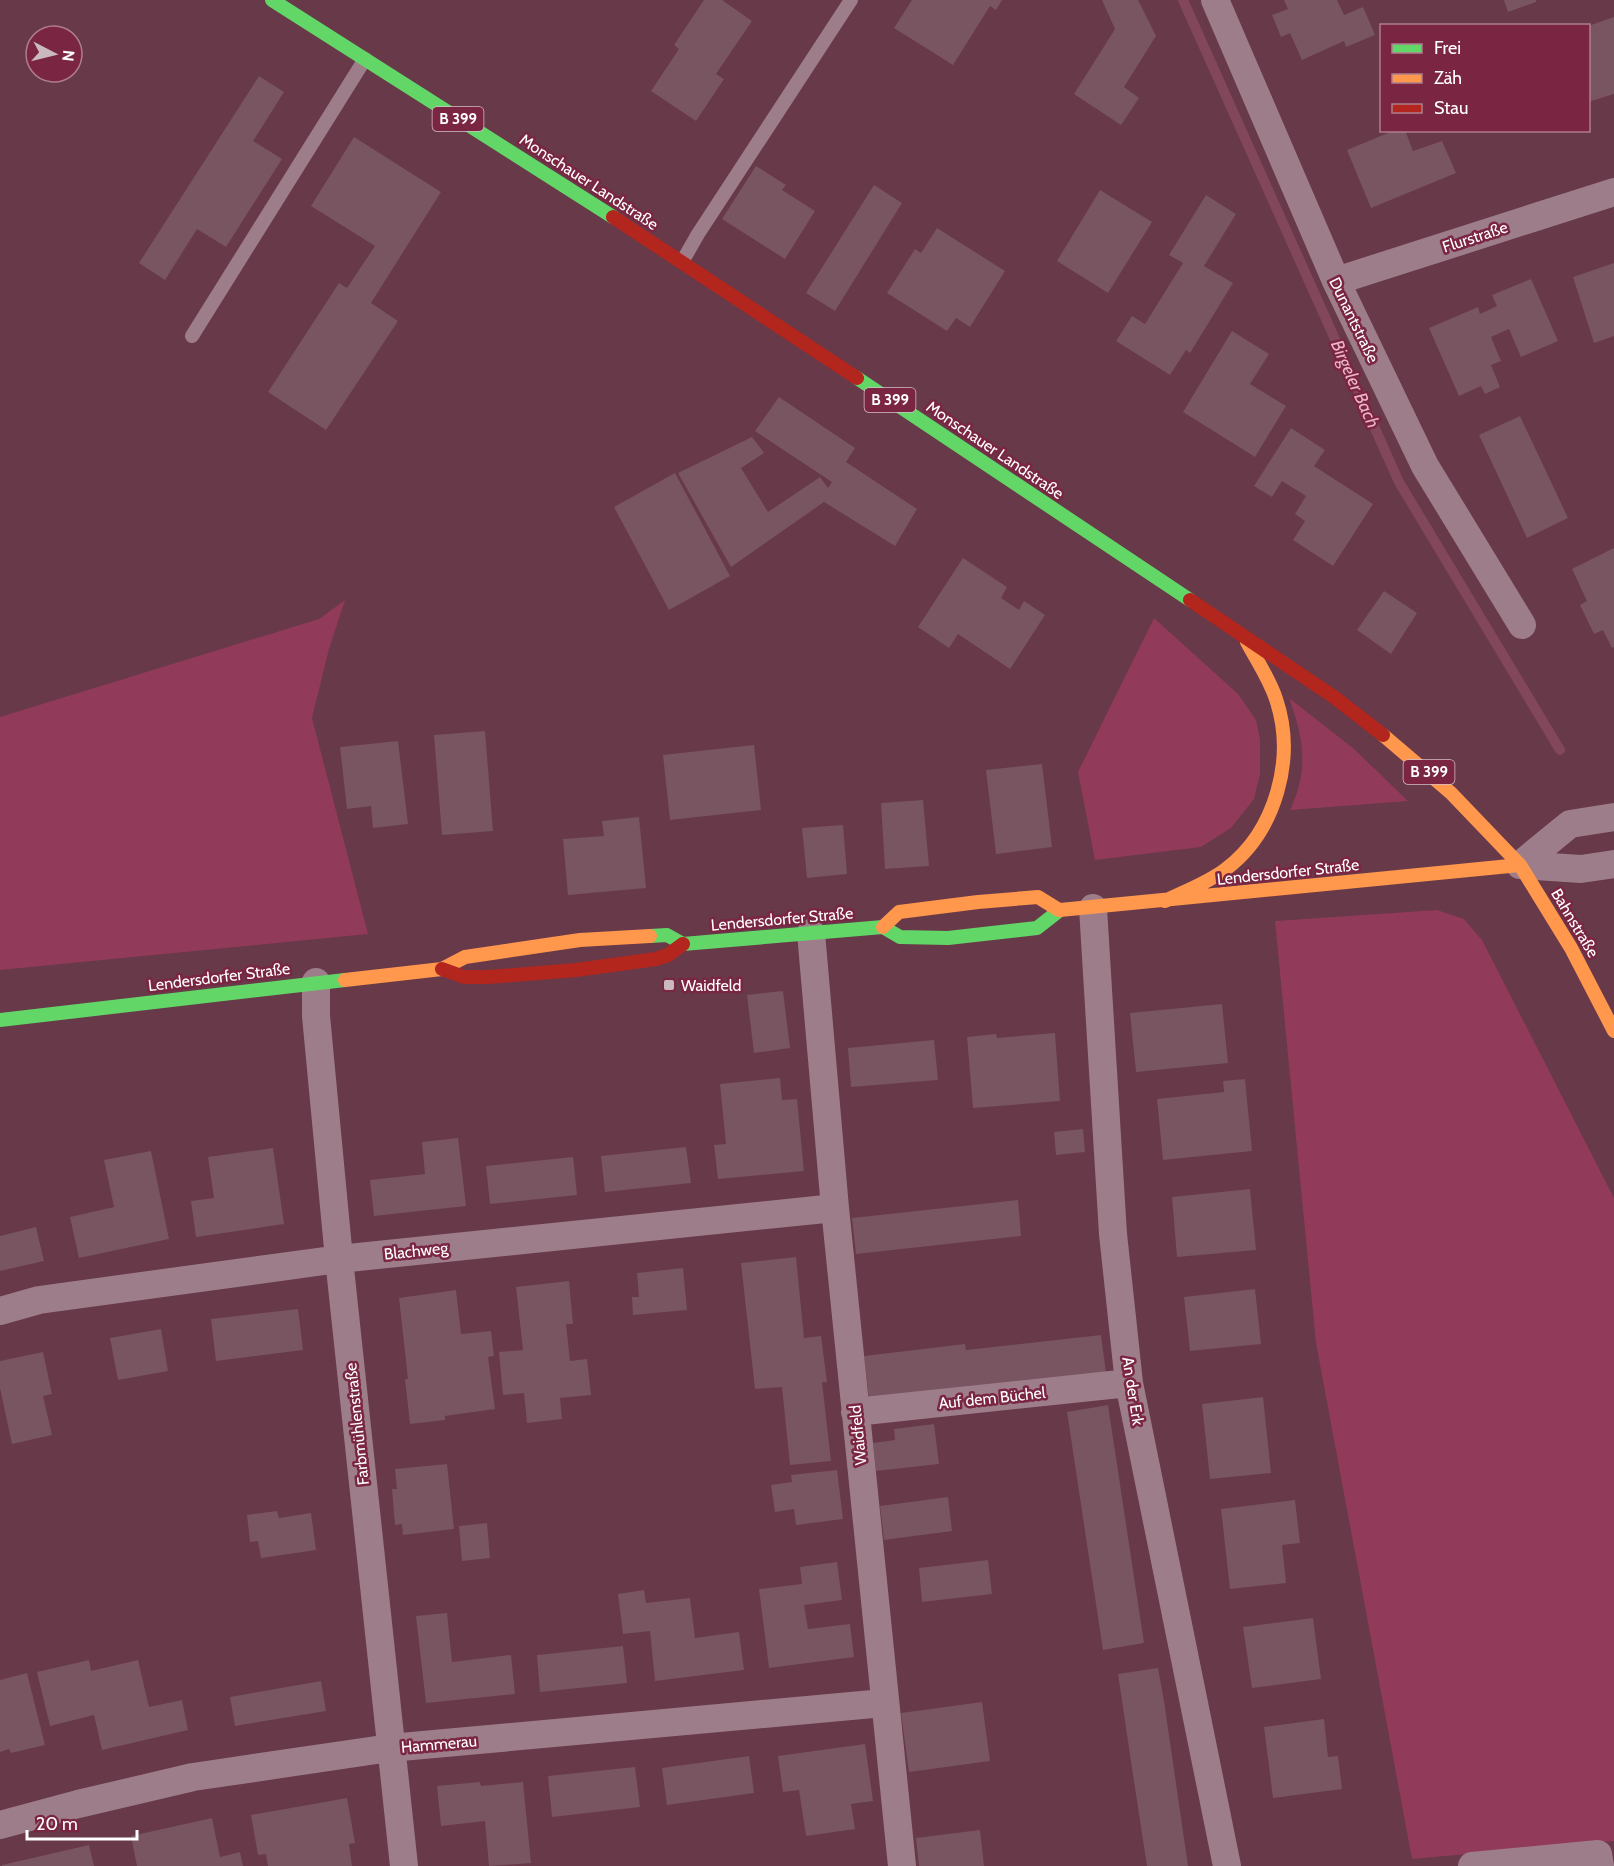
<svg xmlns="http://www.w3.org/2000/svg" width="1614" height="1866" viewBox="0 0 1614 1866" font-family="Cabin,sans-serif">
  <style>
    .green { fill: #913a59 }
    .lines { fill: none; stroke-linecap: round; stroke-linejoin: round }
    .stream { stroke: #83475c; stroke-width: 10 }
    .building { fill: #795461 }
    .lane { stroke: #9e7d8a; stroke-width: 14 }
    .street { stroke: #9e7d8a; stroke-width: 28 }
    .fast { stroke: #63d668; stroke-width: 14 }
    .slow { stroke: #ff974d; stroke-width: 14 }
    .jam { stroke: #b3261e; stroke-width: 14 }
    .poi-dot { fill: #cababf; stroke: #7a2643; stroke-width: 2 }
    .labels { text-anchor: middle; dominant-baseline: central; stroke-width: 5; stroke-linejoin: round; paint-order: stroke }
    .shield { fill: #7a2643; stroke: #d7bec7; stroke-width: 1.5 }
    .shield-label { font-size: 15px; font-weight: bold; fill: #fff }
    .street-label { font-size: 16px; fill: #fff; stroke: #7a2643 }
    .poi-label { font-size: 16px; fill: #fff; stroke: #7a2643; text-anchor: start }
    .water-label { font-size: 18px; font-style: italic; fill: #ecb4c8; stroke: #7a2643 }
  </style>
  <rect width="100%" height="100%" fill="#673949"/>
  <!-- green -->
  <path class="green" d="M345,600L329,649L312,718L368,934L0,970V717L319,619Z
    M1154,618L1238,694L1256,720L1260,739V774L1254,799L1231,828L1201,847L1095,860L1078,772Z
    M1289,698L1353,748L1408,801L1290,810C1309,769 1304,739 1289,698Z
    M1437,910L1464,919L1482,940L1614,1198V1841L1412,1859L1316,1343L1275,921Z"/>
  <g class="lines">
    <!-- stream -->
    <path class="stream" d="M1183,0L1399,482L1560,750"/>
  </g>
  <!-- building -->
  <path class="building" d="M704,0H722L752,21L716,74L724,79L696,121L651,91L679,49L674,45Z
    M912,0H1002L996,10L990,6L953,65L894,28Z
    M1102,0H1138L1156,36L1124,87L1139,98L1121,125L1074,94L1115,29Z
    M1284,0H1337L1344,15L1363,7L1375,35L1346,47L1344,41L1302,60L1290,33L1281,37L1272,15L1288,9Z
    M1504,0H1536V2L1508,12Z
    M1614,17V94L1588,102V26Z
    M259,76L284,92L253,141L282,159L226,247L197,229L165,280L139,263Z
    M1395,130H1405L1413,151L1442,141L1456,173L1371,208L1347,150Z
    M354,137L441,192L371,303L398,321L326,430L268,392L339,283L347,288L375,246L311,206Z
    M756,166L786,185L782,190L815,211L785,259L722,219Z
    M874,185L902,203L835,311L806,293Z
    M1100,190L1152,222L1108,293L1057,261Z
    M1206,195L1236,214L1204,266L1233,283L1190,353L1186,350L1170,375L1116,341L1132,316L1145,324L1183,263L1169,255Z
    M937,228L1005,271L970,327L956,318L947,331L887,293L915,249L921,253Z
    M1614,263V336L1594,343L1573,277Z
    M1531,279L1558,341L1521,357L1509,329L1491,337L1501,361L1491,365L1500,387L1485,394L1481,386L1459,396L1429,328L1478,307L1480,314L1497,306L1492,295Z
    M1232,331L1269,354L1250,384L1286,406L1255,457L1183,412Z
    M779,397L855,448L846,462L917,509L895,546L824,502L731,567L678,473L752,437L764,453L741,468L768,512L820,477L828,488L832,482L755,431Z
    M1520,416L1568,518L1527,538L1479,435Z
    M1291,428L1325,450L1314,466L1373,504L1333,566L1293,540L1305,521L1295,514L1306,496L1282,481L1272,497L1254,486Z
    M675,473L730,576L669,610L614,507Z
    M1614,548V647L1612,648L1603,630L1594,634L1580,605L1587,601L1572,569Z
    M963,558L1007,587L1001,598L1019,610L1024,601L1045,615L1010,669L958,634L949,648L918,627Z
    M1384,591L1417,613L1391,654L1357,630Z
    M485,731L493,831L442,835L434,735Z
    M398,741L408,824L373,828L371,806L347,809L340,747Z
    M754,745L761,810L670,820L663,755Z
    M1042,764L1052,847L996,854L986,770Z
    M923,800L929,866L885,869L881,803Z
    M639,817L646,888L568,895L563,839L604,836L602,821Z
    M843,825L847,874L807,878L802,828Z
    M783,991L790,1048L754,1053L747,995Z
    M1222,1004L1228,1063L1136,1072L1130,1013Z
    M1055,1033L1060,1101L973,1108L967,1037L996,1034L997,1038Z
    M934,1040L938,1080L851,1087L848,1048Z
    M780,1078L782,1100L797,1099L804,1171L718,1179L714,1145L726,1144L720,1084Z
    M1245,1079L1252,1151L1163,1160L1157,1099L1224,1092L1223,1081Z
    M1083,1129L1085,1152L1056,1155L1054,1132Z
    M458,1138L466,1206L374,1216L370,1180L425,1174L422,1142Z
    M686,1147L691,1183L605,1192L601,1156Z
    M273,1148L284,1224L196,1237L191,1201L214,1198L208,1157Z
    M151,1151L169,1239L79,1258L70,1217L114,1207L104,1160Z
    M573,1157L577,1195L490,1204L486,1166Z
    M1250,1189L1256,1250L1177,1257L1172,1197Z
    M1018,1200L1021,1236L856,1254L852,1218Z
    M36,1227L44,1261L0,1271V1236Z
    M796,1257L804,1338L821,1336L827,1382H822L831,1461L790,1465L782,1387L755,1389L741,1263Z
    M683,1268L687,1310L633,1315L632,1297H639L637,1273Z
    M569,1281L573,1324H566L570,1361L587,1359L591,1395L560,1398L562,1419L527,1423L524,1393L503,1395L499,1352L523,1350L516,1287Z
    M1255,1289L1261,1344L1190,1351L1184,1297Z
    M456,1290L461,1334L491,1331L494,1356L488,1357L495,1409L445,1416V1420L410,1424L405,1379H408L399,1298Z
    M298,1309L303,1350L216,1361L211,1319Z
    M161,1329L168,1371L118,1380L110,1338Z
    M1101,1335L1106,1373L869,1400L864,1356L965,1344L966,1350Z
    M43,1352L52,1394L43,1396L52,1435L12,1444L0,1388V1361Z
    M1263,1397L1271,1473L1210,1479L1202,1404Z
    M1108,1405L1144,1643L1103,1650L1067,1412Z
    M934,1424L939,1464L876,1471L873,1443L895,1440L894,1429Z
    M447,1464L454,1529L403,1535L402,1524L395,1525L392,1489H397L395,1469Z
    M837,1470L843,1519L796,1525L794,1509L775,1512L771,1485L792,1482L791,1475Z
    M948,1497L952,1531L884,1540L880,1506Z
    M1295,1500L1300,1543L1282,1545L1286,1583L1230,1589L1221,1509Z
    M277,1511L279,1518L311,1513L316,1550L261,1558L258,1541L250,1542L247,1515Z
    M487,1523L490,1558L462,1561L459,1526Z
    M988,1560L992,1594L922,1602L919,1568Z
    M837,1562L842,1600L804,1605L808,1629L850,1624L854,1657L769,1668L759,1589L802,1584L800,1567Z
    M644,1590L646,1603L690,1598L695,1638L739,1632L744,1670L655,1681L650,1631L623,1634L618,1594Z
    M447,1613L452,1662L511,1655L515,1694L426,1703L416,1616Z
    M1313,1618L1321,1679L1252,1688L1243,1627Z
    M623,1646L627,1683L540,1692L537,1655Z
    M89,1660L91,1671L138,1660L149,1707L182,1700L188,1730L102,1750L94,1715L50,1726L37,1672Z
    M1158,1668L1164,1701L1188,1866H1147L1133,1775L1118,1674Z
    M27,1673L45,1745L11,1753L9,1749L0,1752V1680Z
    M321,1681L326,1711L235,1726L230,1697Z
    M982,1702L990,1761L909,1772L901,1713Z
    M1324,1719L1328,1757L1338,1756L1342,1789L1273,1798L1264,1727Z
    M865,1744L873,1801L851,1804L855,1829L806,1836L799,1790L783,1792L778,1756Z
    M749,1756L754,1793L667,1805L662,1768Z
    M635,1767L640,1807L552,1817L548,1776Z
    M480,1782L481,1786L523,1782L531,1863L489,1866L485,1821L441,1826L437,1786Z
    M347,1798L355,1843L349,1844L352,1866H268L266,1854L258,1855L251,1815Z
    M212,1818L220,1857L240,1852L243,1866H137L131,1836Z
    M980,1830L984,1866H919L916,1838Z
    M89,1845L94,1866H2V1865Z"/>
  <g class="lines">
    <!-- lane -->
    <path class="lane" d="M682,262L698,234L851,0
      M192,336L365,59"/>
    <!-- street -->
    <path class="street" d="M1215,0L1336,281L1425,466L1522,625
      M1336,281L1614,192
      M1520,865L1570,824L1614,817
      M1520,865L1581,869L1614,864
      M1093,908L1113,1234L1129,1383L1227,1866
      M811,933L835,1208L902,1866
      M316,982V1016L339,1259L404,1866
      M0,1311L39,1300L339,1259L835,1208
      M855,1412L1129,1383
      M0,1825L78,1804L193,1777L390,1748L884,1703
      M1472,1866L1598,1854L1600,1866"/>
    <!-- fast -->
    <path class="fast" d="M272,0L613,217
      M857,378L1190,600
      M650,936L667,935L683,944L883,927L900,937L948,938L1037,928L1060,910
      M0,1020L345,980"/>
    <!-- slow -->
    <path class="slow" d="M1383,735L1451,793L1520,865L1571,948L1614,1031
      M1165,901C1185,891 1208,883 1226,869C1276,831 1296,758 1276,699C1269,678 1257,661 1247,642
      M1060,910L1520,865
      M883,927L899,912L978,902L1038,897L1059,910
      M345,980L442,969L465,957L580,940L650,936"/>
    <!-- jam -->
    <path class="jam" d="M613,217L857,378
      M1190,600L1334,697L1383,735
      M442,969L464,977H488L576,970L656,959L668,955L683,944"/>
  </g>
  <!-- markers -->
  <rect class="poi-dot" x="663" y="979" width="12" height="12" rx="3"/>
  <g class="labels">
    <!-- shield labels -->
    <g class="shield">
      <rect x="432.5" y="107" width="51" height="24" rx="4.5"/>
      <rect x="864.5" y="388" width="51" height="24" rx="4.5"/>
      <rect x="1403.5" y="760" width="51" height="24" rx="4.5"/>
    </g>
    <g class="shield-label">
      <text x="458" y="119">B 399</text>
      <text x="890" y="400">B 399</text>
      <text x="1429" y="772">B 399</text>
    </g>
    <!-- street labels -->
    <g class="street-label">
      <text transform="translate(589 182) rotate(33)">Monschauer Landstraße</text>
      <text transform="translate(1475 237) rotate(-18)">Flurstraße</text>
      <text transform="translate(1354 320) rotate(64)">Dunantstraße</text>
      <text transform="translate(995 450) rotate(34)">Monschauer Landstraße</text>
      <text transform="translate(1288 872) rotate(-6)">Lendersdorfer Straße</text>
      <text transform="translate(782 919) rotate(-5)">Lendersdorfer Straße</text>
      <text transform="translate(1575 923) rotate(59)">Bahnstraße</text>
      <text transform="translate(219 977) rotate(-7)">Lendersdorfer Straße</text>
      <text transform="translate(416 1251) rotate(-6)">Blachweg</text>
      <text transform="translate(1133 1391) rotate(81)">An der Erk</text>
      <text transform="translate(992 1398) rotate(-6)">Auf dem Büchel</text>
      <text transform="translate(357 1424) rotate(-96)">Farbmühlenstraße</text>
      <text transform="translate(858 1435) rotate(-96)">Waidfeld</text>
      <text transform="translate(439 1744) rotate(-5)">Hammerau</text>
    </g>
    <!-- poi labels -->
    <g class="poi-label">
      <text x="681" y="985">Waidfeld</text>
    </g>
    <!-- water labels -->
    <g class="water-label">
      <text transform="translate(1355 384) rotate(66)">Birgeler Bach</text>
    </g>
  </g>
  <!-- legend -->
  <rect x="1380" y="24" width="210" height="108" fill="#7a2643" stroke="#af7d8e" stroke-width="1.5"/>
  <rect x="1392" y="44" width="30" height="9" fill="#63d668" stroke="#af7d8e" stroke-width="1.5"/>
  <text x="1434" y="54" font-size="18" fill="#ffffff">Frei</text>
  <rect x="1392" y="74" width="30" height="9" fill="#ff974d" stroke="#af7d8e" stroke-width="1.5"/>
  <text x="1434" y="84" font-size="18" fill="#ffffff">Zäh</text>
  <rect x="1392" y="104" width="30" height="9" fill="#b3261e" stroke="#af7d8e" stroke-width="1.5"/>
  <text x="1434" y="114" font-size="18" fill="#ffffff">Stau</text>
  <!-- north arrow -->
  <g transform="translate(54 54) rotate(97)"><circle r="28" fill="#7a2643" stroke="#af7d8e" stroke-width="1.5"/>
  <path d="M0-4.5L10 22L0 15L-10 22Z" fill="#cababf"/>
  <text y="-9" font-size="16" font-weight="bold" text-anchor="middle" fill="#ffffff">N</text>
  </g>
  <!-- scale -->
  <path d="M27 1830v9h110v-9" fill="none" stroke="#ffffff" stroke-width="3"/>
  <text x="36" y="1830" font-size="18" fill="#ffffff" stroke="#7a2643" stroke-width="4.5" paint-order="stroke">20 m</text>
</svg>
